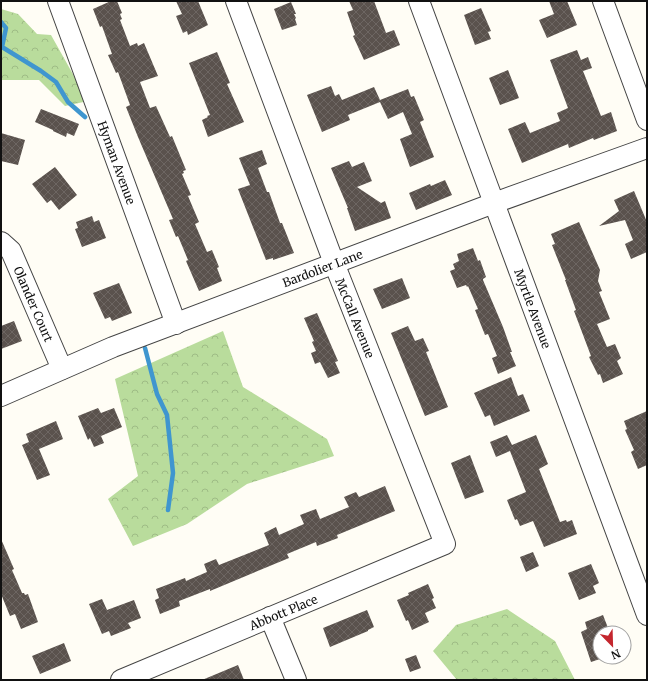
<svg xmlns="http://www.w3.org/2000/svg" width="648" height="681" viewBox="0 0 648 681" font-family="Merriweather,serif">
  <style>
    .forest { fill: url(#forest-crowns) }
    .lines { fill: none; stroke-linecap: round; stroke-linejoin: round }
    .stream { stroke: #3f96cf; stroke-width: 4.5 }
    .building { fill: url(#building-cross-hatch) }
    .minor-casing { stroke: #444; stroke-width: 22 }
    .minor { stroke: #fff; stroke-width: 20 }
    .labels { text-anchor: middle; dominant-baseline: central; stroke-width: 4; stroke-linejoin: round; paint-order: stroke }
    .street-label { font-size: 12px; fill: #111; stroke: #fff }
  </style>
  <defs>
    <pattern id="forest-crowns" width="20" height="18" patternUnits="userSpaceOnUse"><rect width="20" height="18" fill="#b9dc9c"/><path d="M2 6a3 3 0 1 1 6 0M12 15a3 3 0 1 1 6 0" fill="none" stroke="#9ebc85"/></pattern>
    <pattern id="building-cross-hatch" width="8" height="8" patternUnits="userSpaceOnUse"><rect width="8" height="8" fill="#5a524d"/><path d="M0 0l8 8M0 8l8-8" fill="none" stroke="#6d6662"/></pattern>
  </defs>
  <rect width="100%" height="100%" fill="#fffdf5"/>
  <!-- forest -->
  <path class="forest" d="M1,9L18,14L37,34L51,35L88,101L65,106L39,80H1Z
    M223,331L243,387L327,439L334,456L247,484L187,524L133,546L108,499L138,476L115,379Z
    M507,609L555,641L575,680H457L433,651L456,625Z"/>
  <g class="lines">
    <!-- stream -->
    <path class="stream" d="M1,22L6,28L2,47L41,71L56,82L68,102L85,117
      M145,348L157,394L167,415L173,473L168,510"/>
  </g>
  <!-- building -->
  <path class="building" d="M111,1H117L122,13L120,14L122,19L120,20L130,46L137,43L138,46L144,43L158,76L140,82L150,108L156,106L170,137L172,136L186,170L183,171L184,173L182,174L191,195L188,196L199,222L195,224L207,252L212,250L219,267L217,268L222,281L199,291L186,261L188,260L178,236L176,237L169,220L173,219L138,137L126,107L130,105L118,72L116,73L108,55L112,54L102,26L100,27L93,9Z
    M176,1H198L208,25L188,35L187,31L183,33L176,16L182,14Z
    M349,1H374L386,33L394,30L400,45L364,60L353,36L355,35L347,12L353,10Z
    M549,1H567L577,25L547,38L539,20L554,14Z
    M291,2L296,14H294L296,18L295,19L297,25L282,30L274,9Z
    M481,8L491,31L488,32L491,39L475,45L464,15Z
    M577,50L581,60L588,57L592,68L583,71L601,116L611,112L617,131L594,140L593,138L569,148L568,144L522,163L508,129L525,122L530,133L560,121L557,113L568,108L550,60Z
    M217,52L230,83L227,84L244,122L208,137L202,120L208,117L207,116L210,115L189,63Z
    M508,70L519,98L500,105L489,78Z
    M331,86L335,96L339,94L342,100L374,87L380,100L408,89L411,97L414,96L424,120L420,122L434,157L410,167L400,139L412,134L403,112L388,119L380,102L348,115L350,120L322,132L307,95Z
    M41,109L79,124L74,136L67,133L66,137L53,131V130L35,122Z
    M1,133L25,140L18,165L1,161Z
    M262,150L267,164L258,168L267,192H269L280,223H282L294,253L273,260V258L266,260L238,189L250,185L239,158Z
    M349,161L352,167L364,162L372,181L357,187L381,203L385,201L391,218L355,231L347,208H348L331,168Z
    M55,167L77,195L59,210L51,200L47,203L32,184Z
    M445,180L452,195L416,210L409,193L430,184L431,186Z
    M634,191L647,222V252L631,259L625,244L633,240L625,220L599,226L619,211L614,200Z
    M92,216L94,222L99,220L106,238L82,247L75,229L78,228L76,222Z
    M579,222L600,270L598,281L602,291L599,292L610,319L597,324L607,347L615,344L621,358L617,361L623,374L603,383L600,374L598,375L589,357L591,356L574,311L576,310L565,280H566L552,245L555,244L551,234Z
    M473,248L478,261L480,260L486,277L483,279V280L503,327L512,352H510L516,366L498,374L492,358L497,356L488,334L485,335L475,310L478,309L468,286L467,287L466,285L457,288L450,271L455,269L453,264L459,261L457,254Z
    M402,278L410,298L382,309L373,289Z
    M119,283L132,313L112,321L110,317L105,319L93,293Z
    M317,313L338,361L335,362L340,373L328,378L320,362L315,364L311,353L316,351L312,342L314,341L304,318Z
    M14,321L22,341L1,349V326Z
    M408,326L415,341L423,338L429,351L426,352L448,407L425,416L391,333Z
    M511,377L518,396L523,394L530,411L494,426L490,415L485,417L474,393Z
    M98,408L101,413L114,408L122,427L101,436L104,443L94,447L90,438L88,440L78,416Z
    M647,411V465L638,469L631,452L634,450L625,430L627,429L624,421Z
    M56,421L63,439L39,449L50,475L37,480L22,445L29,442L26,434Z
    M507,435L512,445L536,435L548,464L539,469L560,522L566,520L567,522L572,520L577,534L544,547L533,521L520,526L517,519L515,520L507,500L526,492L510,451L496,457L490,442Z
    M470,455L484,492L465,499L451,463Z
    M385,486L395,511L337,535L338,538L317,546L316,542L287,554L289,558L210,591V589L179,601L180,606L160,614L155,600L159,598L156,589L185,578L186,581L207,572L204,564L216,559L219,565L269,545L264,533L276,527L279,535L304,524L300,515L316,509L320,519L349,507L344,497L356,492L359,497Z
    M1,539L14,569L12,570L22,593H24L25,595L28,594L38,622L21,629L15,614L10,616L1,594Z
    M533,552L539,566L526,572L520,557Z
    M591,564L599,583L593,586L596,593L579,600L568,573Z
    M428,584L434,598L432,599L436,608L425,613L429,622L412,630L408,620L406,621L397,600L409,595L408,593Z
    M102,599L107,610L134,600L141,618L128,623L131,628L111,636L109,631L102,634L89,604Z
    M367,610L374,627L368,630V631L330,647L323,628Z
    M603,615L610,633H600V659L591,662L581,632L587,629L585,622Z
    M64,643L71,661L40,674L32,656Z
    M416,655L421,668L410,672L405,659Z
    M238,665L244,680H202Z"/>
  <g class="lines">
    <!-- minor casing -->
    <g class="minor-casing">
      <g id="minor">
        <path id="s1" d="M58,1L176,324"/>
        <path id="s2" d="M419,1L647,615"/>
        <path d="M603,1L647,120"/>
        <path id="s3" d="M1,242L11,251L62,369"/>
        <path id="s4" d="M1,396L113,347L494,203L647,148"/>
        <path d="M270,617L296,680"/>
        <path id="s5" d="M121,680L445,544L334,263L236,1"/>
      </g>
    </g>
    <!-- minor -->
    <use href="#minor" class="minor"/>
  </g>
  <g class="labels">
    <!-- street labels -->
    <g class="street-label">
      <text stroke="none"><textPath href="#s1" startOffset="172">Hyman Avenue</textPath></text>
      <text stroke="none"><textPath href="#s4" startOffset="346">Bardolier Lane</textPath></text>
      <text stroke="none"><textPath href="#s3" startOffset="71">Olander Court</textPath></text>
      <text stroke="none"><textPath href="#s2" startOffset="328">Myrtle Avenue</textPath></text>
      <text transform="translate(355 318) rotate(68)">McCall Avenue</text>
      <text stroke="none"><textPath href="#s5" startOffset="176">Abbott Place</textPath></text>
    </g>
  </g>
  <!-- border -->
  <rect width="648" height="681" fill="none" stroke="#111111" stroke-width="4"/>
  <!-- north arrow -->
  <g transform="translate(612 645) rotate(157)"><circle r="19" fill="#ffffff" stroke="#a0a0a0"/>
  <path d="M0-3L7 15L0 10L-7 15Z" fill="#c4262e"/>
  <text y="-6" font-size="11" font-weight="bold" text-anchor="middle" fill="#111111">N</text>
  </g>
</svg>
